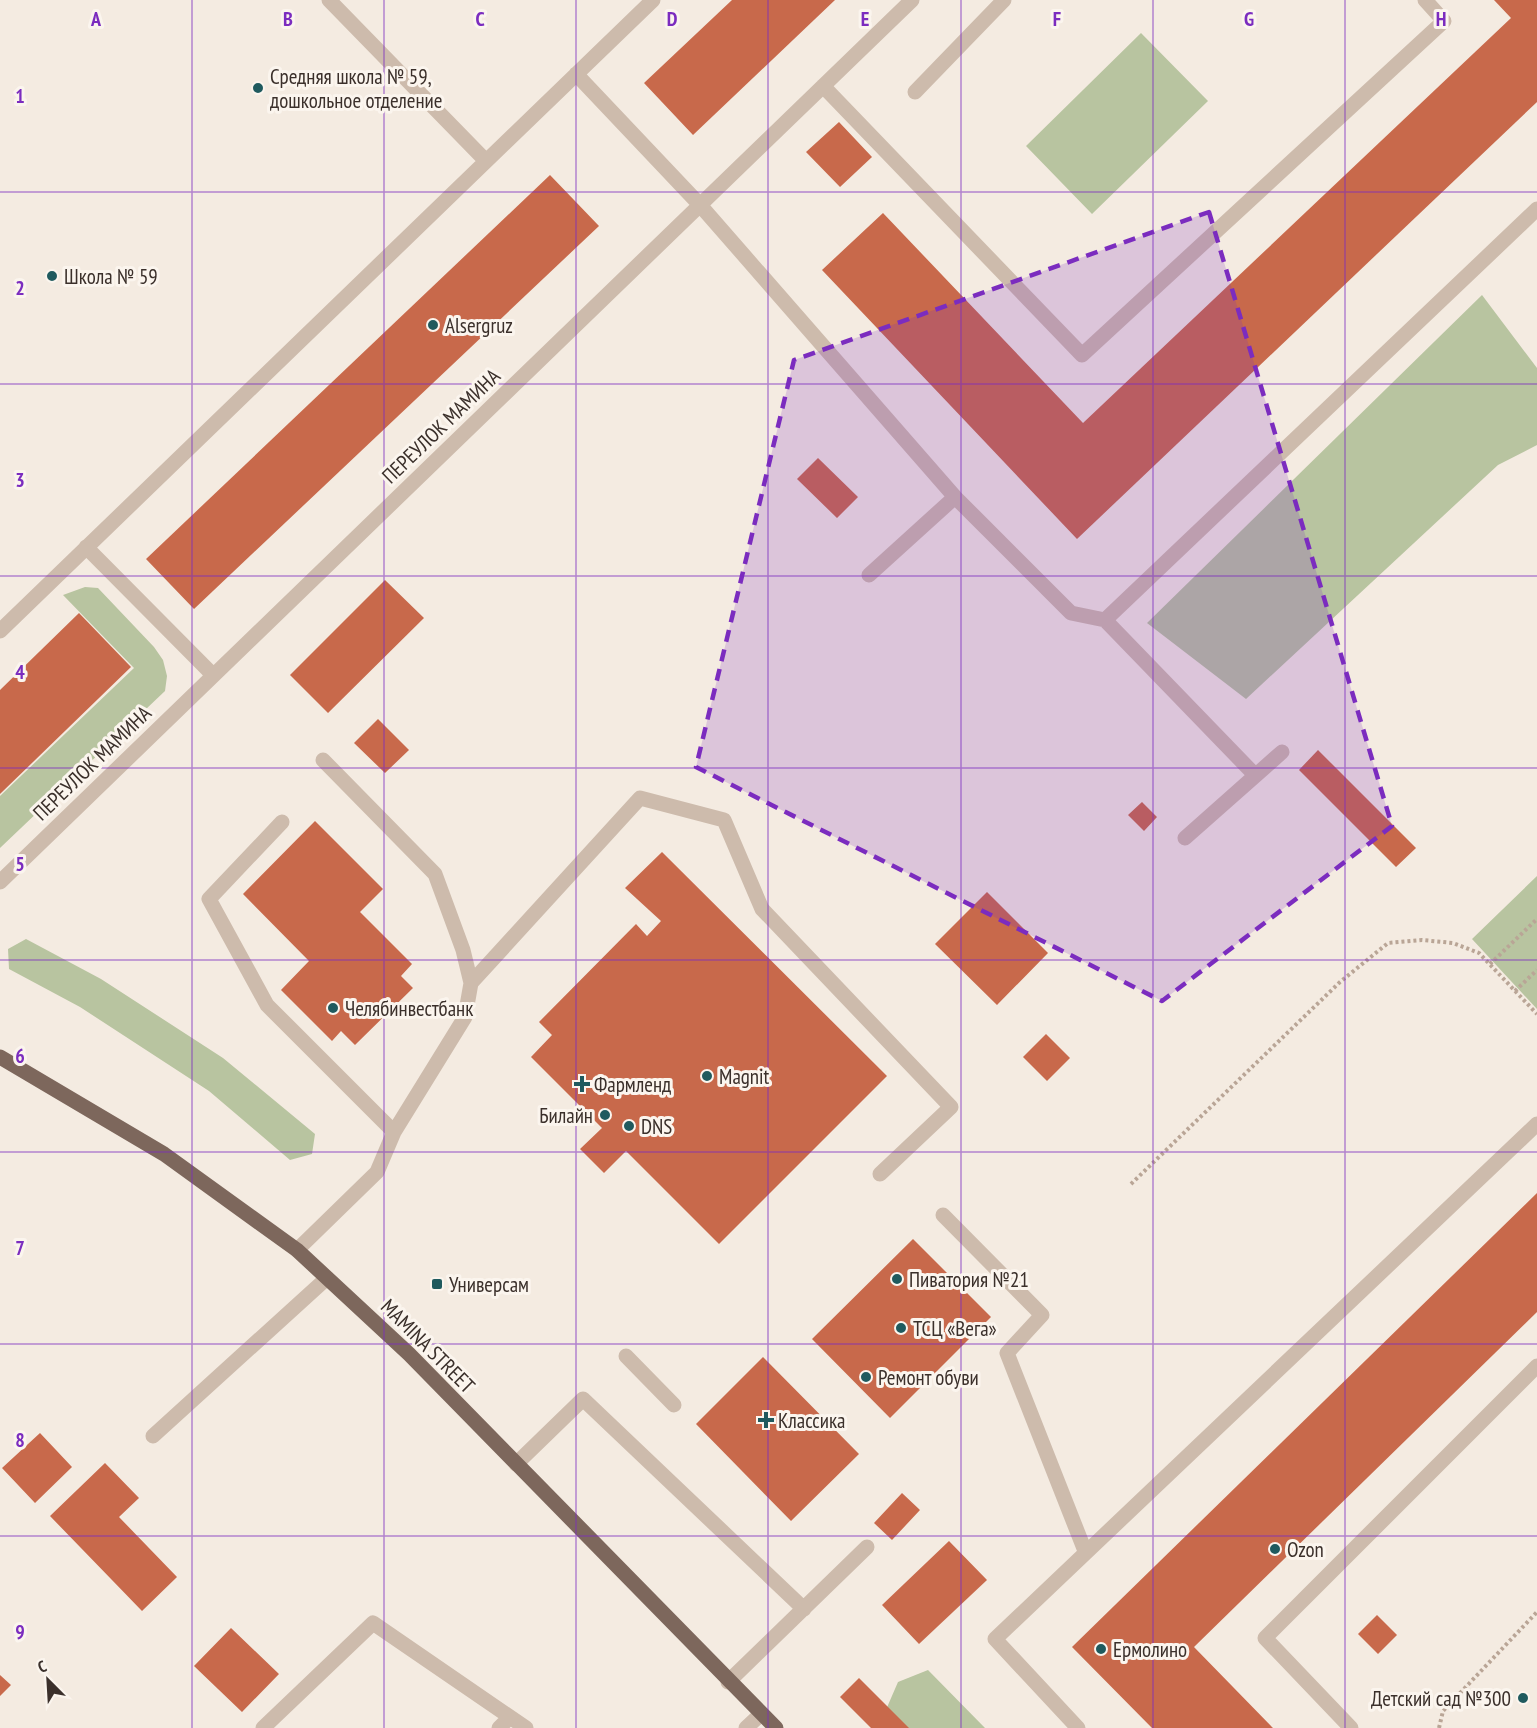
<svg xmlns="http://www.w3.org/2000/svg" width="1537" height="1728" viewBox="0 0 1537 1728" font-family="'PT Sans Narrow',sans-serif">
  <style>
    .green { fill: #b8c4a0 }
    .building { fill: #c8694b }
    .lines { fill: none; stroke-linecap: round; stroke-linejoin: round }
    .path { stroke: #b9a596; stroke-width: 4; stroke-dasharray: 3 3; stroke-linecap: butt }
    .minor { stroke: #cdbbac; stroke-width: 15 }
    .major { stroke: #7d675c; stroke-width: 15 }
    .marked { fill: #7b2cbf; fill-opacity: 0.2; stroke: #7b2cbf; stroke-width: 4.5; stroke-dasharray: 12 8; stroke-linejoin: round }
    .grid { fill: none; stroke: #7b2cbf; stroke-width: 1.5; stroke-opacity: 0.55 }
    .poi-dot { fill: #1f5a5e; stroke: #fbf5ee; stroke-width: 2 }
    .labels { text-anchor: middle; dominant-baseline: central; stroke-width: 6; stroke-linejoin: round; paint-order: stroke }
    .poi-label { font-size: 21px; fill: #3b302b; stroke: #fbf5ee; text-anchor: start }
    .street-label { font-size: 21px; fill: #3b302b; stroke: #fbf5ee }
    .grid-label { font-size: 20px; text-anchor: middle; font-weight: bold; fill: #7b2cbf; stroke: #fbf5ee; stroke-width: 6; stroke-linejoin: round; paint-order: stroke }
  </style>
  <rect width="100%" height="100%" fill="#f4ebe1"/>
  <!-- green -->
  <path class="green" d="M1141,33L1208,101L1092,214L1026,146Z
    M1482,295L1537,368V445L1498,465L1246,699L1147,623Z
    M85,587L98,588L154,647L163,660L167,676L165,691L0,848V796L134,668L63,595Z
    M1537,876V1009L1472,939Z
    M26,939L101,979L223,1058L315,1134L312,1154L290,1160L209,1091L80,1007L9,969L8,949Z
    M928,1670L985,1728H901L885,1712L898,1682Z"/>
  <!-- building -->
  <path class="building" d="M732,0H835L693,135L644,83Z
    M1494,0H1537V102L1077,539L822,270L883,213L1083,423L1511,18Z
    M839,122L872,157L840,187L806,152Z
    M550,175L599,226L194,609L146,559Z
    M818,458L858,497L837,518L797,479Z
    M385,580L424,618L328,713L290,675Z
    M79,613L131,667L0,794V690Z
    M378,719L409,750L385,773L354,743Z
    M1318,750L1416,848L1396,867L1299,770Z
    M1142,802L1157,817L1144,831L1128,815Z
    M315,821L383,889L360,912L412,964L401,976L413,988L355,1045L341,1031L332,1041L281,990L309,961L243,894Z
    M662,852L887,1076L719,1244L626,1151L604,1173L580,1149L602,1128L531,1057L552,1035L539,1022L636,924L647,936L661,921L625,888Z
    M987,892L1048,953L997,1005L935,944Z
    M1046,1034L1070,1058L1047,1081L1023,1057Z
    M1537,1193V1312L1194,1647L1273,1728H1152L1072,1647Z
    M913,1239L991,1317L890,1418L812,1339Z
    M763,1357L859,1454L791,1521L696,1424Z
    M40,1433L72,1467L35,1503L2,1468Z
    M105,1463L139,1498L119,1517L177,1577L142,1611L50,1516Z
    M902,1493L920,1510L892,1540L874,1523Z
    M949,1541L987,1580L919,1644L882,1605Z
    M1377,1615L1397,1635L1378,1654L1358,1634Z
    M231,1628L279,1674L242,1712L194,1666Z
    M0,1675L11,1685L0,1696Z
    M859,1678L909,1728H871L840,1697Z"/>
  <g class="lines">
    <!-- path -->
    <path class="path" d="M1490,964L1537,919
      M1515,991L1537,970
      M1131,1184L1340,982L1388,943L1422,940L1453,943L1479,953L1537,1014
      M1439,1728L1443,1711L1537,1612"/>
    <!-- minor -->
    <path class="minor" d="M329,0L486,161
      M576,74L700,205L955,497L1071,613L1105,620L1254,774
      M823,86L1082,355L1444,21L1425,0
      M915,92L1004,0
      M86,547L213,675
      M869,575L955,497
      M1105,620L1537,209
      M0,631L653,0
      M323,760L435,874L463,950L471,983L465,1017L394,1132
      M282,822L209,899L267,1005L394,1132L377,1172L297,1250
      M1185,838L1282,752
      M0,882L912,0
      M471,983L640,798L724,820L762,909L951,1107L880,1174
      M943,1215L1042,1315L1007,1353L1085,1551
      M626,1356L674,1405
      M153,1436L327,1278
      M516,1464L583,1399L804,1609
      M728,1682L867,1547
      M263,1728L373,1623L526,1728
      M499,1728L510,1717
      M746,1728L761,1714
      M1078,1728L995,1639L1537,1124
      M1351,1728L1265,1638L1537,1366"/>
    <!-- major -->
    <path class="major" d="M0,1057L164,1154L297,1250L409,1354L776,1728"/>
  </g>
  <!-- marked area -->
  <path class="marked" d="M1209,212L1392,826L1162,1001L696,767L794,360Z"/>
  <!-- grid -->
  <path class="grid" d="M192,0V1728M384,0V1728M576,0V1728M768,0V1728M961,0V1728M1153,0V1728M1345,0V1728M0,192H1537M0,384H1537M0,576H1537M0,768H1537M0,960H1537M0,1152H1537M0,1344H1537M0,1536H1537"/>
  <!-- markers -->
  <g class="poi-dot">
    <circle cx="258" cy="88" r="6"/>
    <circle cx="52" cy="276" r="6"/>
    <circle cx="433" cy="325" r="6"/>
    <circle cx="333" cy="1008" r="6"/>
    <circle cx="707" cy="1076" r="6"/>
    <path d="M579 1075h6v6h6v6h-6v6h-6v-6h-6v-6h6z"/>
    <circle cx="605" cy="1115" r="6"/>
    <circle cx="629" cy="1126" r="6"/>
    <circle cx="897" cy="1279" r="6"/>
    <rect x="431" y="1278" width="12" height="12" rx="3"/>
    <circle cx="901" cy="1328" r="6"/>
    <circle cx="866" cy="1377" r="6"/>
    <path d="M763 1411h6v6h6v6h-6v6h-6v-6h-6v-6h6z"/>
    <circle cx="1275" cy="1549" r="6"/>
    <circle cx="1101" cy="1649" r="6"/>
    <circle cx="1523" cy="1698" r="6"/>
  </g>
  <g class="labels">
    <!-- poi labels -->
    <g class="poi-label">
      <text x="270" y="76">Средняя школа № 59,<tspan x="270" dy="24">дошкольное отделение</tspan></text>
      <text x="64" y="276">Школа № 59</text>
      <text x="445" y="325">Alsergruz</text>
      <text x="345" y="1008">Челябинвестбанк</text>
      <text x="719" y="1076">Magnit</text>
      <text x="594" y="1084">Фармленд</text>
      <text x="593" y="1115" text-anchor="end">Билайн</text>
      <text x="641" y="1126">DNS</text>
      <text x="909" y="1279">Пиватория №21</text>
      <text x="449" y="1284">Универсам</text>
      <text x="913" y="1328">ТСЦ «Вега»</text>
      <text x="878" y="1377">Ремонт обуви</text>
      <text x="778" y="1420">Классика</text>
      <text x="1287" y="1549">Ozon</text>
      <text x="1113" y="1649">Ермолино</text>
      <text x="1511" y="1698" text-anchor="end">Детский сад №300</text>
    </g>
    <!-- street labels -->
    <g class="street-label">
      <text transform="translate(441 426) rotate(-44)">ПЕРЕУЛОК МАМИНА</text>
      <text transform="translate(92 763) rotate(-44)">ПЕРЕУЛОК МАМИНА</text>
      <text transform="translate(428 1346) rotate(45)">MAMINA STREET</text>
    </g>
  </g>
  <g class="grid-label">
    <text x="96" y="26">A</text>
    <text x="288" y="26">B</text>
    <text x="480" y="26">C</text>
    <text x="672" y="26">D</text>
    <text x="865" y="26">E</text>
    <text x="1057" y="26">F</text>
    <text x="1249" y="26">G</text>
    <text x="1441" y="26">H</text>
    <text x="20" y="103">1</text>
    <text x="20" y="295">2</text>
    <text x="20" y="487">3</text>
    <text x="20" y="679">4</text>
    <text x="20" y="871">5</text>
    <text x="20" y="1063">6</text>
    <text x="20" y="1255">7</text>
    <text x="20" y="1447">8</text>
    <text x="20" y="1639">9</text>
  </g>
  <!-- north arrow -->
  <g transform="translate(48 1680) rotate(336)" stroke="#fbf5ee" stroke-width="4.5" paint-order="stroke">
  <path d="M0-4.5L10 22L0 15L-10 22Z" fill="#3b302b"/>
  <text y="-9" font-size="16" font-weight="bold" text-anchor="middle" fill="#3b302b">С</text>
  </g>
</svg>
